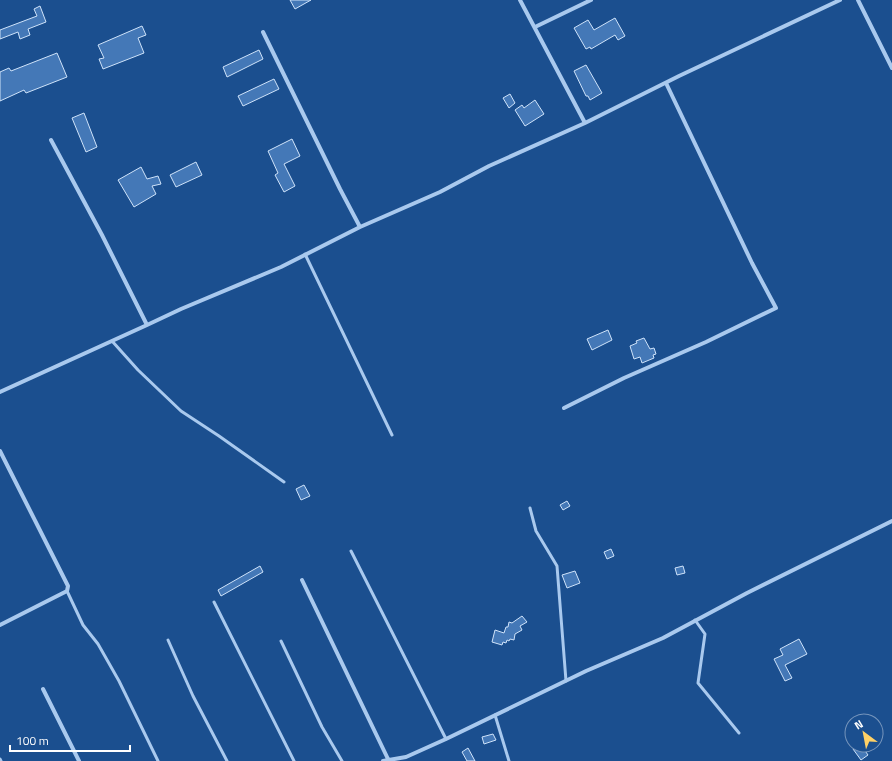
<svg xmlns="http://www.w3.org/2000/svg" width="892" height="761" viewBox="0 0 892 761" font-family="'Titillium Web',sans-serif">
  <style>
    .building { fill: #4478b7; stroke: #cfe3fa }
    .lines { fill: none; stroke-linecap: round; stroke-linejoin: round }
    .service { stroke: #a9c9ee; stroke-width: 3 }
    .minor { stroke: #a9c9ee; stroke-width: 4 }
  </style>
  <rect width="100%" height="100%" fill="#1b4f8f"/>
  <!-- building -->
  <path class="building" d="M290,0H311L295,9Z
    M40,6L46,22L28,29L30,35L20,39L18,32L0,39V30L37,16L34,9Z
    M615,18L625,36L618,40L615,35L591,49L590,47L586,49L574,28L588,20L594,30Z
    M142,26L146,35L138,38L144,53L103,69L99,59L104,58L98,45Z
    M259,50L263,59L227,77L223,67Z
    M57,53L67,77L26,93L24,90L0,101V72L9,68L11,71Z
    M586,65L602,93L590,100L588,96H586L574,71Z
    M274,79L279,89L243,106L238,96Z
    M510,94L515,103L509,108L503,98Z
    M535,100L544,114L525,126L515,110L522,105L524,108Z
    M84,113L97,147L86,152L72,118Z
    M292,139L300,156L284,164L295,186L284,192L275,175L278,173L268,151Z
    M196,162L202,175L176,187L170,175Z
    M141,167L147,179L158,176L161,184L152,186L156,194L134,207L118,180Z
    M608,330L612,340L592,350L587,339Z
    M644,338L650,349L654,348L656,354L653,355L654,358L642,363L640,357L634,359L630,346L637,343L636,341Z
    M304,485L310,496L301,500L296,489Z
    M567,501L570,506L563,510L560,505Z
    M611,549L614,556L607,559L604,552Z
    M260,566L263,572L221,596L218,590Z
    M683,566L685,573L677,575L675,568Z
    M575,571L580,583L567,588L562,575Z
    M522,616L527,622L520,626L522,630L515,634L514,640L510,639L509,641L507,640L506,643L503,642L502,645L492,642L495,630L504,633L506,627H508L509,622L512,623Z
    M799,639L807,654L785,665L792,678L785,681L774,659L783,655L780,649Z
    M493,734L496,740L484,744L482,737Z
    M858,745H861L868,755L861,760L853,749Z
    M468,748L475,761H467L462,752Z"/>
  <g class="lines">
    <!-- service -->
    <path class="service" d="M305,254L392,435
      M112,341L138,370L181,411L219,436L284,482
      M530,508L536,531L557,566L566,681
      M351,551L446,739
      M67,591L83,625L98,644L119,681L158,761
      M214,602L294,761
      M695,620L705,634L698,683L739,733
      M168,640L193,696L227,761
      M281,641L322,727L342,761
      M495,715L509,761
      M0,759L1,761"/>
    <!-- minor -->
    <path class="minor" d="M520,0L585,123
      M858,0L892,68
      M535,27L591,0
      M263,32L340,189L360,227
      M51,140L102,235L147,325
      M0,392L147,325L181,309L281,267L360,227L440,192L489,166L585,123L679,76L840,0
      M564,408L624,378L706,342L776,308L752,263L666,83
      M0,451L68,586L67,591L0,625
      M302,580L388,759
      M43,689L79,761
      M383,761L406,757L446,739L586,671L663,638L747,593L892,521"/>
  </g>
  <!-- north arrow -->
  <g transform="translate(864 733) rotate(328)"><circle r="19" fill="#1b4f8f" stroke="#7695bc"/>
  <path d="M0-3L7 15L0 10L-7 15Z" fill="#ffd166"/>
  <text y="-6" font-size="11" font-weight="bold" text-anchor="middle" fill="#ffffff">N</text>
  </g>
  <!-- scale -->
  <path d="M10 745v6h120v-6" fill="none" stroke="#ffffff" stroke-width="2"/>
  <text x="16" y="745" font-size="12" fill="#ffffff" stroke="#1b4f8f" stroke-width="3" paint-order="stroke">100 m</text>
</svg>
